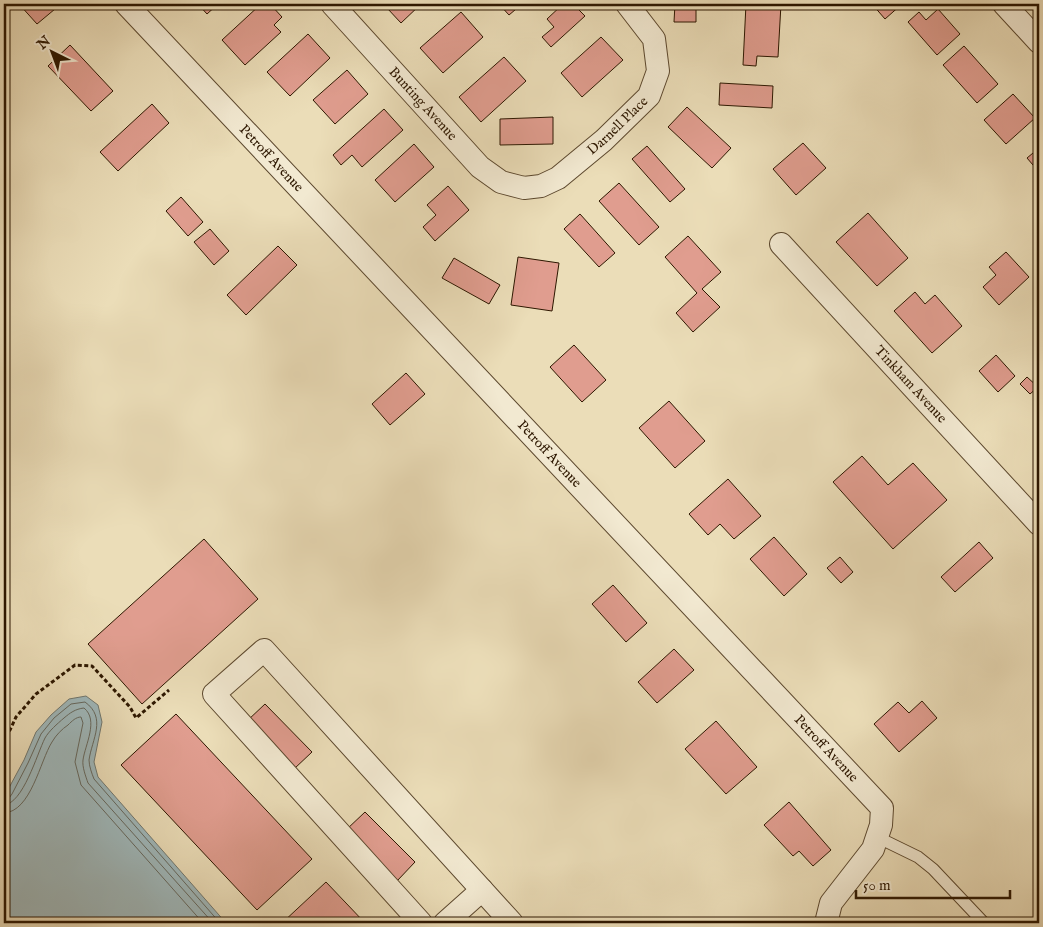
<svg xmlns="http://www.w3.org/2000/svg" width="1043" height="927" viewBox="0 0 1043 927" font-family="'IM FELL English',serif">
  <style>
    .water { fill: #9fb8bb; stroke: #717870 }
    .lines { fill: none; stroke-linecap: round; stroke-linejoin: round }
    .shore { stroke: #66685e; stroke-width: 1 }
    .building { fill: #e09d8f; stroke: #2d1700 }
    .lane-casing { stroke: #5c482e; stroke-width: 13 }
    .street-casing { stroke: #5c482e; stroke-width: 24 }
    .path { stroke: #2d1700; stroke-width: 3; stroke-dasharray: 4 2.5; stroke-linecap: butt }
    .lane { stroke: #f2e9d1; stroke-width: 11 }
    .street { stroke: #f2e9d1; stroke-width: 22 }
    .labels { text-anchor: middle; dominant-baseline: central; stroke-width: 5; stroke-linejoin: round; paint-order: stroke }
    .street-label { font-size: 14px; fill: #2d1700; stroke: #f2e9d1 }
  </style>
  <rect width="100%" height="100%" fill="#ebddb8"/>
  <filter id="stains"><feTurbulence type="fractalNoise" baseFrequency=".004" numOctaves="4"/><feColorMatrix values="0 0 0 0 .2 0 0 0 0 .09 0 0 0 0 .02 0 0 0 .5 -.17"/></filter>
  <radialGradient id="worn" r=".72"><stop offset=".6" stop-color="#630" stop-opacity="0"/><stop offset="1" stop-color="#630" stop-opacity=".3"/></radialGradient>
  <!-- water -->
  <path class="water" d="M86,696L98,705L102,722L94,762L98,777L226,923H4V797L24,760L36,732L51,715L69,699Z"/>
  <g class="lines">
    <!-- shore -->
    <path class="shore" d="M4,799L9,798L12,794L28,763L41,734L54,718L71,704L85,702C107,718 92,739 89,760C89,766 92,774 94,779L220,923
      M4,805C23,804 37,754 45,738C49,731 57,724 64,718C70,713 75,709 84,708C99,720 85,745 83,760C82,767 86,777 88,783L213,923
      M4,813C31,812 40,761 52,742C56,735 62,729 68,725C72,721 76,717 81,717L83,723L75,762L81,785L203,923"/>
  </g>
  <!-- building -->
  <path class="building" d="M19,4H50L55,9L37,24Z
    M198,4H218L207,14Z
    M261,4H270L282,17L274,25L281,32L245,65L222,40Z
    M392,4H421L401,23L387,8Z
    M499,4H522L509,15Z
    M563,4H573L585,16L551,47L542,37L554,27L547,19Z
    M675,4H696V22H674Z
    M746,4H781L778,57L757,56L756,66L743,65Z
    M872,4H902L885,19Z
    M938,9L960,34L937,55L908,22L919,12L926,20Z
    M461,12L483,37L443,73L420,48Z
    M308,34L330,58L290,96L267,72Z
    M601,37L623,60L582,97L561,73Z
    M70,45L113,91L91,111L48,66Z
    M964,46L998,84L977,103L943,65Z
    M504,57L526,81L481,122L459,97Z
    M347,70L368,94L335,124L313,100Z
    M720,83L773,86L772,108L719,105Z
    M1013,94L1035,118L1006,144L984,120Z
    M152,104L169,123L118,171L100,152Z
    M687,107L731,148L712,168L668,127Z
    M384,109L403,130L362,167L352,155L341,165L333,155Z
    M553,117V144L500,145V119Z
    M803,143L826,168L796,195L773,169Z
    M414,144L434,167L395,202L375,180Z
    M647,146L685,189L670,202L632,159Z
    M1039,148V172L1027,158Z
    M619,183L659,227L639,245L599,201Z
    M448,186L469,210L435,241L423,227L436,215L427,205Z
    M181,197L203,222L188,236L166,211Z
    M868,213L908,258L877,286L836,242Z
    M580,214L615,253L599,267L564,229Z
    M210,229L229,251L214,265L194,242Z
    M688,236L721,272L702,289L720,307L693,332L676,313L697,293L665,257Z
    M278,246L297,265L246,315L227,295Z
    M1006,252L1029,277L999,305L983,287L996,275L989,267Z
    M518,257L559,263L552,311L511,305Z
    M454,258L500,285L489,304L442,278Z
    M915,292L925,304L935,295L962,326L932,353L894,311Z
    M574,345L606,380L582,402L550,367Z
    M996,355L1015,376L998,392L979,371Z
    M406,373L425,394L390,425L372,404Z
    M1027,377L1038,387L1030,394L1020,384Z
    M669,401L705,441L675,468L639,428Z
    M862,456L888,485L913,463L947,500L893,549L833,482Z
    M728,479L761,516L734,539L720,524L708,535L689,514Z
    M774,537L807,574L784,596L750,559Z
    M204,539L258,599L142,704L88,644Z
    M979,542L993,558L955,592L941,577Z
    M840,557L853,572L841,583L827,568Z
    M613,585L647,623L626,642L592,604Z
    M674,649L694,670L657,703L638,682Z
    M922,701L937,718L899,752L874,724L898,702L909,713Z
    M265,704L312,752L294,769L247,721Z
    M176,714L312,859L257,910L121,765Z
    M716,721L757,767L726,794L685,749Z
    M789,802L831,850L813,866L799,851L793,856L764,825Z
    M365,812L415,862L397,881L346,830Z
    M326,882L365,923H282Z"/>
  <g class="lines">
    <!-- lane casing -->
    <g class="lane-casing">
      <path id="lane" d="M877,837L918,857L933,869L984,923"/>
    </g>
    <!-- street casing -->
    <g class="street-casing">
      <g id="street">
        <path id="s1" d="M126,4L882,808L881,825L873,849L831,903L826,923"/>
        <path id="s2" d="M332,4L480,167L501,182L524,188L541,186L558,178L604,140L649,96L658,71L654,39L627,4"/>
        <path d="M1004,4L1039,42"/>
        <path id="s3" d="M781,244L1039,524"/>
        <path d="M421,923L214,694L264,650L512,923"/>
        <path d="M445,923L482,890"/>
      </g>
    </g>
    <!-- path -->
    <path class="path" d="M4,743L16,717L36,694L75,665L92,666L130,707L136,718L169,690"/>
    <!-- lane -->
    <use href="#lane" class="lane"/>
    <!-- street -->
    <use href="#street" class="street"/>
  </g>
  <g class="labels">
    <!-- street labels -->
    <g class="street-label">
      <text stroke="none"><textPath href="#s2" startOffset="135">Bunting Avenue</textPath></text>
      <text stroke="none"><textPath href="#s2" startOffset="385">Darnell Place</textPath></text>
      <text stroke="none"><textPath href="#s1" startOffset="212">Petroff Avenue</textPath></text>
      <text stroke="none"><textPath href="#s3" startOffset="191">Tinkham Avenue</textPath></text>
      <text stroke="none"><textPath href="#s1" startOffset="618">Petroff Avenue</textPath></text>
      <text stroke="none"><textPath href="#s1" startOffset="1022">Petroff Avenue</textPath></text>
    </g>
  </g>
  <!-- margin -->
  <rect width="1043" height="927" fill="none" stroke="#ebddb8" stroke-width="20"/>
  <rect x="5" y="5" width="1033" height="917" fill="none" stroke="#2d1700" stroke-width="2.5"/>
  <rect x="10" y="10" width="1023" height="907" fill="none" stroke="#2d1700"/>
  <!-- north arrow -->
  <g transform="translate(52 52) rotate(318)" stroke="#f2e9d1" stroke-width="4" paint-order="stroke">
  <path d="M0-4L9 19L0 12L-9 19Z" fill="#2d1700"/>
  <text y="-8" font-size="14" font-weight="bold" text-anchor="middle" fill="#2d1700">N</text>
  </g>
  <!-- scale -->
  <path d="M856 890v8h154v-8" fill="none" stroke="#2d1700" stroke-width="2.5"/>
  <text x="863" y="890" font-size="15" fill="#2d1700" stroke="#f2e9d1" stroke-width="4" paint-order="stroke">50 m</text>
  <rect width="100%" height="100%" filter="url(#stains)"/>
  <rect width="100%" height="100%" fill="url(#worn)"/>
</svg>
